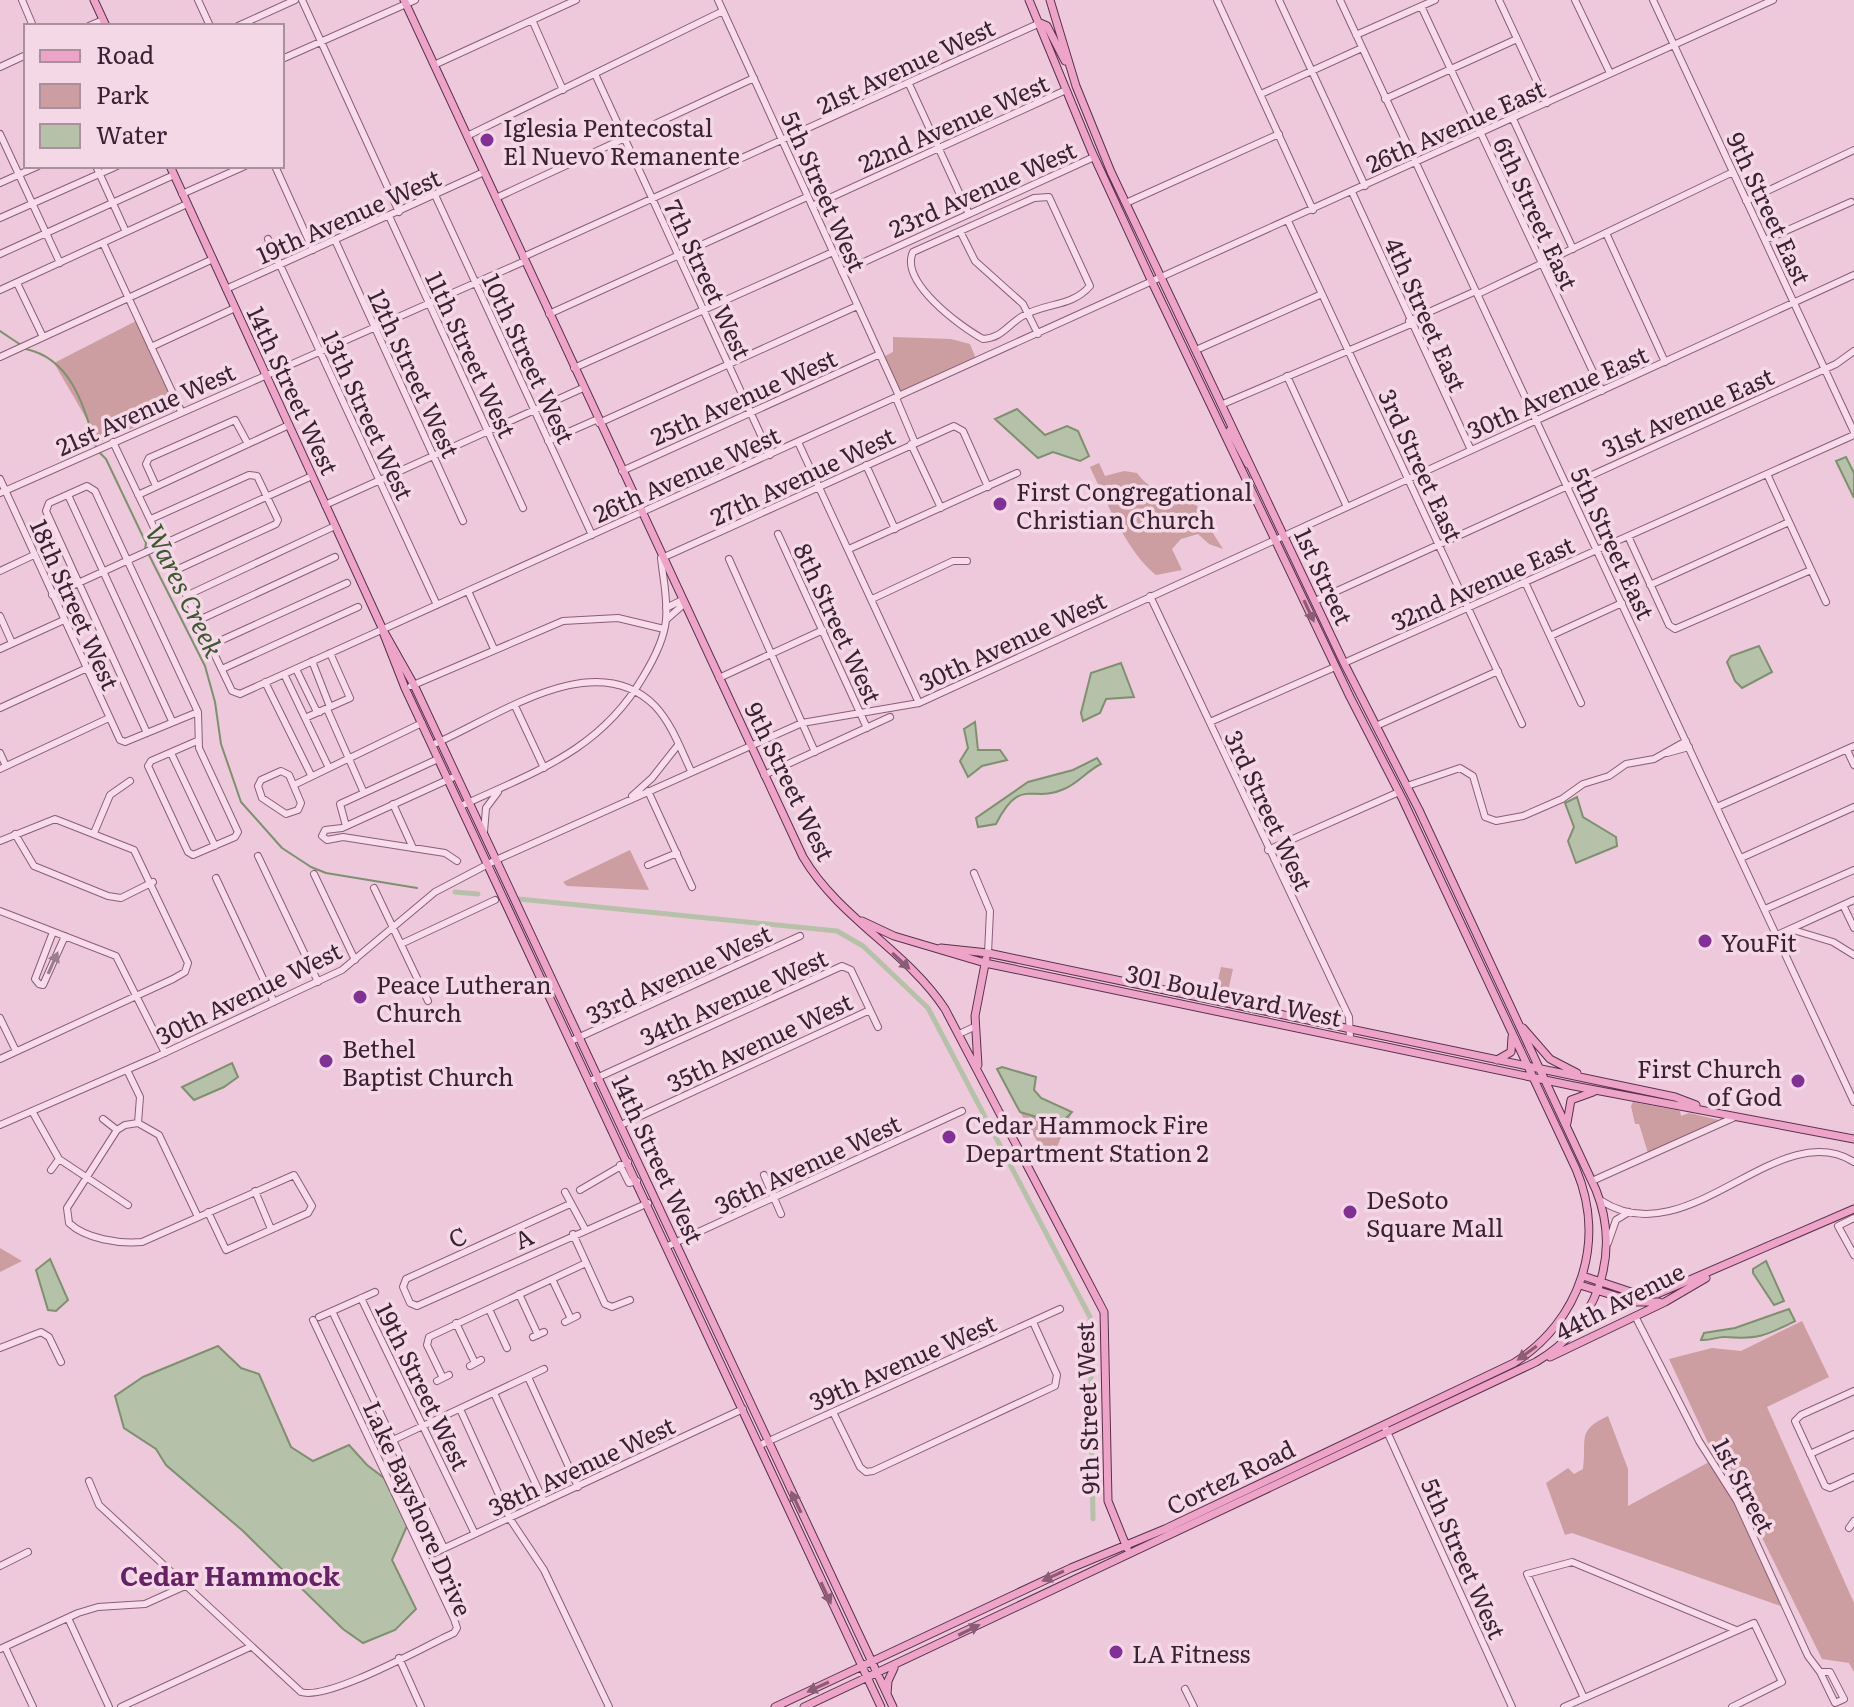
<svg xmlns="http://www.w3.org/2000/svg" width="1854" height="1707" viewBox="0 0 1854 1707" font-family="Literata,serif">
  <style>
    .green { fill: #cc9da1 }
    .water { fill: #b5c2a9; stroke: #7e9070; stroke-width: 2 }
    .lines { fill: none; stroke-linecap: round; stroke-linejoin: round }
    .stream { stroke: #7e9070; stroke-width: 2 }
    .canal { stroke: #b5c2a9; stroke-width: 5 }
    .minor-casing { stroke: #895e7b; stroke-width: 8 }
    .major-casing { stroke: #58324d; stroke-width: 9 }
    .minor { stroke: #f8dcea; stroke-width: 6 }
    .major { stroke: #eea3c9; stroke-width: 7 }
    .oneway { fill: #8b5c76 }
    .oneway2 { fill: #997e8e }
    .poi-dot { fill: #813096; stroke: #f5d8e6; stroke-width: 3 }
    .labels { text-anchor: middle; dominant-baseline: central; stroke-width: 7; stroke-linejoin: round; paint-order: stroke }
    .street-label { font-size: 24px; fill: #3a2133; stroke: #f5d8e6 }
    .poi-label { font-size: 24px; fill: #3a2133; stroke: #f5d8e6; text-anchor: start }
    .water-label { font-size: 26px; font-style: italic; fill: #3c5931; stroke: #f5d8e6 }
    .neighbourhood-label { font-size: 26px; font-weight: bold; fill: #652265; stroke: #f5d8e6 }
  </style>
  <rect width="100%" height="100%" fill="#edc9db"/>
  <!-- green -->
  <path class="green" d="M136,321L177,409L100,442L54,363Z
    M893,337L951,339L970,344L976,359L900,393L883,357L893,352Z
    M1099,463L1105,476L1124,471L1137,473C1149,489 1156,490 1175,486L1210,518L1209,527L1223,549L1209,544L1198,534L1181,539L1172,549L1182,570L1156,575C1127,552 1106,501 1090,467Z
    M630,850L649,890L567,886L563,882Z
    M1221,967L1233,969L1228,991L1216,989Z
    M1633,1102L1680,1111L1681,1116L1689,1113L1719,1120L1648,1153L1639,1124H1635L1631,1106Z
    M1020,1112L1060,1124L1072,1112L1050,1163Z
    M0,1248L22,1261L0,1272Z
    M1802,1321L1829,1377L1767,1407L1854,1603V1672L1849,1663L1822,1659L1738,1489L1710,1447L1669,1359L1712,1348L1741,1351Z
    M1608,1416L1628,1469V1506L1709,1462L1734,1502L1781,1606L1572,1533L1565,1535L1546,1483L1568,1468L1574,1474L1583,1469C1587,1438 1576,1431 1608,1416Z"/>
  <!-- water -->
  <path class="water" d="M1017,409L1045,435L1067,426L1078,431L1089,456L1080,461L1053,452L1038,458L995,419Z
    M1846,457L1854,473V498L1836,461Z
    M1759,646L1772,672L1742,688L1735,681L1727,662L1731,656Z
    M1121,663L1134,697L1106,699L1100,713L1083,721L1081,713L1091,673Z
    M975,722L978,750H1000L1007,760L982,766L968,777L960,761L968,748L964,729Z
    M1097,758L1101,764C1088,770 1077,784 1064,789C1032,804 1021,775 996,824L978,827L976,818L1028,782L1073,770Z
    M1577,797L1583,817L1616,837L1617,846L1576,863L1568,841L1574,827L1565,803Z
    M232,1063L238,1077L224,1087L194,1100L182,1087Z
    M1002,1067L1036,1077L1034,1090L1041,1098L1072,1112L1060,1124L1020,1112L997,1069Z
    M50,1259L68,1300L56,1311L48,1310L36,1270Z
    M1766,1261L1784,1301L1774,1305L1753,1273V1269Z
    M1789,1309L1795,1321C1767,1335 1758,1340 1726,1337C1718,1336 1711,1341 1701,1340L1704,1333L1735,1328Z
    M218,1346L241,1368L259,1374L291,1447L313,1461L349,1445L367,1465L384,1478L407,1526L392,1560L416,1609L395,1630L363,1643L343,1629L243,1531L166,1465L156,1449L124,1428L115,1396L143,1377Z"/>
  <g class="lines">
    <!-- stream -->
    <path class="stream" d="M0,331L21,345
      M26,349C72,359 84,407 96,447
      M100,453L106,459L146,543L145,550
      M149,555L205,666L215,702L221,744L241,802L282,848L311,867L326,873L417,888"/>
    <!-- canal -->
    <path class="canal" d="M455,892L478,894
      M519,899L837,931L863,946L928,1008L1090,1317L1093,1519"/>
    <!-- minor casing -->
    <g class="minor-casing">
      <path id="minor" d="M22,0L33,26
        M198,0L210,26
        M302,0L399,212
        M718,0L899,396
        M1217,0L1313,210
        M1279,0L1365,186
        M1340,0L1854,1102
        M1499,0L1547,103
        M1575,0L1610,73
        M1653,0L1854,432
        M1421,6L1602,391
        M533,22L563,90
        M89,26L103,20
        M238,26L295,0
        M1356,35L1435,0
        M282,59L415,0
        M434,65L576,0
        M0,67L26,55
        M595,74L770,455
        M909,84L969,214
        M1261,94L1362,48
        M1385,99L1517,39
        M1513,119L1573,249
        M0,134L60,263
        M467,136L723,11
        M96,166L126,232
        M275,166L313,250
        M0,183L38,166
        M1352,192L1471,450
        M182,194L245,166
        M435,195L592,535
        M1049,197L1090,286C1071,308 1044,302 1021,317C1007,326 1001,338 983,339C961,327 899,282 913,252L1034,198Z
        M496,198L754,78
        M1746,201L1854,150
        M1126,203L1279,134
        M812,206L1066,90
        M389,216L523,508
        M0,218L117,166
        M1288,221L1522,724
        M960,231L975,261L1023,304L1038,334
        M1606,233L1665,362
        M268,239L437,605
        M335,240L463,521
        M1765,240L1851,202
        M103,243L181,411
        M0,254L174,175
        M523,257L1040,23
        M842,272L1094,157
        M17,283L43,337
        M226,289L484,172
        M0,290L187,204
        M1478,294L1733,172
        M549,314L807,197
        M1409,321L1476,291
        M151,347L235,308
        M1196,350L1322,294
        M0,357L213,259
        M574,368L833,252
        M1287,376L1347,507
        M896,398L915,443
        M1223,404L1411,324
        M599,423L857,306
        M548,441L598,419
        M113,442L232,691L240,694L1773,0
        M798,442L919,703
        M911,444L941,508
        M866,465L895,529
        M622,471L880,354
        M1767,474L1826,602
        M0,479L120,740L125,742L198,712
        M156,486L146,464L149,458L235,420L248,444
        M0,493L525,261
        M68,495L172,721
        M138,495L289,425
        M325,505L583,388
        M151,519L249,475L257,476L278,520L276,524L176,570
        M778,534L867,728
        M1628,536L1669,625L1675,629L1811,570
        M849,549L1017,473
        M662,558L954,426L963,431L988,487
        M729,559L815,752
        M0,571L34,555
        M1525,582L1581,703
        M1650,585L1789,522
        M468,591L494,649
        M52,595L312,476
        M188,595L335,526
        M1150,596L1349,1017L1350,1039
        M872,599L953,561H967
        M1315,601L1836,364L1854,351
        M666,608L682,600
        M0,616L12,643
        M667,619L684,604
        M199,620L335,557
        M1550,636L1622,603
        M211,645L347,583
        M0,649L64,620
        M312,661L330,707
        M1344,663L1854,435
        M222,669L358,607
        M296,669L316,710L320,712
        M284,674L328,766
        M719,678L823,630
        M265,682L311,775
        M411,686L563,621L618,618L664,629
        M515,706L544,768
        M0,708L85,669
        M327,709L364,793
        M305,718L350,698L330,653
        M1210,722L1335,667
        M1376,726L1498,671
        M147,733L46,511L49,503L87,486L95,491L198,712L199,748L238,832L235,837L193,855L188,852L148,766L151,761L197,741
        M432,745C494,719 594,644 655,706C672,724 681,750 691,771
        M1847,750L1854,765
        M0,753L6,766
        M171,753L215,846
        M1667,753L1689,747
        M0,769L109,718
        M281,771L289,775L301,803L298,810L286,814L262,798L258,786L261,780Z
        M764,775L890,717
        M456,776L342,828L325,830L322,836L327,840L343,837L445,853L457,861
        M294,785L422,723
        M1407,786L1460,768L1473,776L1485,817L1496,821L1523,816L1562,799L1583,784L1609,776L1626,764L1654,759L1686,741
        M648,791L692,887
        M632,796L652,778L678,745
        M393,804L413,848
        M461,806C534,772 600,751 643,677C654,659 664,640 666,620C668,599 663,578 661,558
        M1717,807L1854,746
        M346,826L340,804L438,759
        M484,832L486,808L498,792
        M94,833L110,795L130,781
        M15,834L34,866L108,896L121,898L153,882
        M0,841L55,819L134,850L188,963L185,972L173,979L0,1059
        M1268,850L1399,792
        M258,856L318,982
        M1741,858L1854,807
        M648,865L677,853
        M974,873L990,911L988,953
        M314,874L355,960
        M216,878L274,1002
        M374,888L428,1001
        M1843,905L1854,928
        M1765,909L1854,870
        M0,911L116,956L165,1053
        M1790,929L1833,942L1854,955
        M53,932L35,979L39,984L43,985L65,936
        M1777,935L1854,900
        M401,944L495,900
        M0,1018L16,1051
        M959,1034L974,1027
        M571,1041L800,936
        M127,1070L140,1097L138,1123
        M590,1081L842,966L851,970L878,1027
        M32,1111L59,1159L128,1205
        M103,1119L117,1130
        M138,1123L125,1125L117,1130L67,1208L69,1223C86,1239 119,1244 142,1242L294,1175L312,1206L308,1213L226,1250L208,1212
        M138,1123L159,1135L198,1217
        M0,1125L156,1057L342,970L435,892L496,860L802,723L919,703L1854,275
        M621,1125L870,1010
        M620,1165L629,1183L637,1181
        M51,1170L59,1159
        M764,1175L781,1214
        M1592,1181L1735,1117
        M580,1190L628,1162
        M255,1191L271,1229
        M565,1192L585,1229
        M1600,1200C1688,1258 1777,1114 1854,1162
        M570,1204L406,1279L403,1287L410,1303L417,1306L648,1203
        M1854,1218L1838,1226L1854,1255
        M573,1234L605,1304L612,1307L630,1300
        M1608,1243L1616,1220L1629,1212
        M668,1246L962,1111
        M552,1279L571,1319
        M519,1294L538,1335
        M361,1298L475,1534
        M489,1309L507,1348
        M332,1311L444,1548
        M1635,1316L1699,1441L1737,1501L1808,1656L1820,1672L1835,1703L1844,1699L1830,1672H1820
        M319,1317L375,1292
        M565,1322L577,1316
        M456,1323L475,1363
        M533,1337L544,1332
        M0,1348L41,1332L49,1337L61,1362
        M470,1366L481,1360
        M528,1377L578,1487
        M443,1378L427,1345L429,1337L586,1263
        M437,1381L449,1375
        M1854,1391L1801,1415L1795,1421L1825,1486L1830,1488L1854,1477
        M494,1393L544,1502
        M460,1409L510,1519L544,1570L609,1707
        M833,1412L860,1467L866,1472L873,1471L1055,1386L1057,1375L1033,1322
        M1384,1425L1512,1707
        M393,1440L544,1369
        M760,1445L1060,1309
        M1810,1454L1854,1434
        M89,1481L99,1505L301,1692C328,1701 423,1647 454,1633L457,1628L454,1619L313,1320
        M1849,1528L1854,1521
        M434,1553L743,1409
        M0,1566L28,1552
        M68,1618L109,1707
        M5,1647L33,1707
        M0,1649L78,1613L98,1607L145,1604L185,1586
        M399,1658L421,1707
        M1185,1689L1194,1707
        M1584,1698L1527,1574L1572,1562L1736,1630
        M121,1707L250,1647
        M1564,1707L1754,1623L1782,1682L1732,1707"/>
    </g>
    <!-- major casing -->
    <g class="major-casing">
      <path id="major" d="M94,0L106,26
        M404,0L803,857C839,918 907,951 945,1009L1104,1312L1108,1501L1127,1548
        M1040,23L1047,26L1065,61
        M170,166L383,630L414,685L893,1707
        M1230,430L1248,464
        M383,632L405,688L881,1707
        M862,921L894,936L985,963L1574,1086L1854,1139
        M941,948L988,953L1675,1097L1696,1105
        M1523,1028L1550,1059L1577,1073
        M1497,1060L1511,1052L1512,1037
        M978,1065L975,1016L986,959
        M1567,1123L1571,1100L1593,1092
        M1583,1276L1637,1294H1657L1854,1209
        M1580,1285L1635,1302H1659
        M1550,1357L1665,1302L1706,1278
        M887,1694L888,1681L894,1668
        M775,1707L1071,1568L1165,1529L1514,1363C1580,1321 1607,1242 1576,1169L1403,800L1350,697L1152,282L1091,150L1029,0
        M804,1707L1536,1362C1597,1326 1622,1255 1596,1190L1419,810L1344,663L1111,172L1076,86L1050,0"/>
    </g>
    <!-- minor -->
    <use href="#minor" class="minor"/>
    <!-- major -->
    <use href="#major" class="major"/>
  </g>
  <!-- one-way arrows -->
  <defs><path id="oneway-solid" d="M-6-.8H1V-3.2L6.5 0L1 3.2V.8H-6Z" transform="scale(2)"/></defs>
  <g class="oneway">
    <use href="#oneway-solid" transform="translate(1309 611) rotate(65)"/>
    <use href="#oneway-solid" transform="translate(901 961) rotate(43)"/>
    <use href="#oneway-solid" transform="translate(1527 1353) rotate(144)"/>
    <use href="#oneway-solid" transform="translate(796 1502) rotate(-115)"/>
    <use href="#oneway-solid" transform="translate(1053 1576) rotate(155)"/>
    <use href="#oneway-solid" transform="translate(826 1593) rotate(65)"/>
    <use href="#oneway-solid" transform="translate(969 1630) rotate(-26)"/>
    <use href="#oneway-solid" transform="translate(818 1687) rotate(155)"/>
  </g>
  <use class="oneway2" href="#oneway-solid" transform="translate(53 963) rotate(-66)"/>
  <!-- markers -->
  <g class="poi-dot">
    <circle cx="487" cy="140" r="8"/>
    <circle cx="1000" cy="504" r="8"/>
    <circle cx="1705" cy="941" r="8"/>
    <circle cx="360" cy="997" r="8"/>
    <circle cx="326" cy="1061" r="8"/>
    <circle cx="1798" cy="1081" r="8"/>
    <circle cx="949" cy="1137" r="8"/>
    <circle cx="1350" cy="1212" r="8"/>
    <circle cx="1116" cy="1652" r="8"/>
  </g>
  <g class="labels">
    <!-- street labels -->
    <g class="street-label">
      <text transform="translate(905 65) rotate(-25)">21st Avenue West</text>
      <text transform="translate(953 122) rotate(-24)">22nd Avenue West</text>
      <text transform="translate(1455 125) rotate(-24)">26th Avenue East</text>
      <text transform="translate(982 188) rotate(-24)">23rd Avenue West</text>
      <text transform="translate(825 191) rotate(66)">5th Street West</text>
      <text transform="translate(1770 208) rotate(65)">9th Street East</text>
      <text transform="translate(1537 213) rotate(65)">6th Street East</text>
      <text transform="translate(348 215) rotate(-24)">19th Avenue West</text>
      <text transform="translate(709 279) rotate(65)">7th Street West</text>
      <text transform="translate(1427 314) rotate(66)">4th Street East</text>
      <text transform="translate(472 354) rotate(65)">11th Street West</text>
      <text transform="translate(530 358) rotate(65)">10th Street West</text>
      <text transform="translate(415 373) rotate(65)">12th Street West</text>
      <text transform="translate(294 390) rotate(65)">14th Street West</text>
      <text transform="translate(1557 391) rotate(-24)">30th Avenue East</text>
      <text transform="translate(743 396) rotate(-24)">25th Avenue West</text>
      <text transform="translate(145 408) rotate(-24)">21st Avenue West</text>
      <text transform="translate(1687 411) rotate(-24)">31st Avenue East</text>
      <text transform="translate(369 415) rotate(65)">13th Street West</text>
      <text transform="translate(1422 465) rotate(65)">3rd Street East</text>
      <text transform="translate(686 473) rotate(-24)">26th Avenue West</text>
      <text transform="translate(802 475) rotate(-25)">27th Avenue West</text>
      <text transform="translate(1614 543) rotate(65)">5th Street East</text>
      <text transform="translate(1325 576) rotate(65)">1st Street</text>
      <text transform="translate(1482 582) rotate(-24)">32nd Avenue East</text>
      <text transform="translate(76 604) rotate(66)">18th Street West</text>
      <text transform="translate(839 623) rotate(65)">8th Street West</text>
      <text transform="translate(1012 640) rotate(-25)">30th Avenue West</text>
      <text transform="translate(791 781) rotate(64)">9th Street West</text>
      <text transform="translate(1270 810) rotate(65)">3rd Street West</text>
      <text transform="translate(678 973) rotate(-25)">33rd Avenue West</text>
      <text transform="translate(248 992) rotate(-26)">30th Avenue West</text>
      <text transform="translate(1234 994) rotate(12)">301 Boulevard West</text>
      <text transform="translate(733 996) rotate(-24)">34th Avenue West</text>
      <text transform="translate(759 1041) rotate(-25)">35th Avenue West</text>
      <text transform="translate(659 1159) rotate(65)">14th Street West</text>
      <text transform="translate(807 1163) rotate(-25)">36th Avenue West</text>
      <text transform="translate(457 1236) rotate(-25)">C</text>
      <text transform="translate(523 1237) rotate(-25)">A</text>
      <text transform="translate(1619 1300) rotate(-27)">44th Avenue</text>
      <text transform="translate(902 1361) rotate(-24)">39th Avenue West</text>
      <text transform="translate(424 1386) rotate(64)">19th Street West</text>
      <text transform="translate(1086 1408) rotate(-92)">9th Street West</text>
      <text transform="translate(581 1465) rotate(-25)">38th Avenue West</text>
      <text transform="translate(1230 1476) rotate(-26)">Cortez Road</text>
      <text transform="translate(1745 1485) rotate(62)">1st Street</text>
      <text transform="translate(419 1508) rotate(66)">Lake Bayshore Drive</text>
      <text transform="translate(1465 1558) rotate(66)">5th Street West</text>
    </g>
    <!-- poi labels -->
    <g class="poi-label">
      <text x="503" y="126">Iglesia Pentecostal<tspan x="503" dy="28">El Nuevo Remanente</tspan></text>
      <text x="1016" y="490">First Congregational<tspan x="1016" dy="28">Christian Church</tspan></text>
      <text x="1721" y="941">YouFit</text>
      <text x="376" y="983">Peace Lutheran<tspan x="376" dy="28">Church</tspan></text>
      <text x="342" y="1047">Bethel<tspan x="342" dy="28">Baptist Church</tspan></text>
      <text x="1782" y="1067" text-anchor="end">First Church<tspan x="1782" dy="28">of God</tspan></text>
      <text x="965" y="1123">Cedar Hammock Fire<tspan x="965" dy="28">Department Station 2</tspan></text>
      <text x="1366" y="1198">DeSoto<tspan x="1366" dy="28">Square Mall</tspan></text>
      <text x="1132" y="1652">LA Fitness</text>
    </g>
    <!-- water labels -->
    <g class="water-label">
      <text transform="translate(186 590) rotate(64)">Wares Creek</text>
    </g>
    <!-- neighbourhood labels -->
    <g class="neighbourhood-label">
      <text x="230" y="1574">Cedar Hammock</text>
    </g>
  </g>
  <!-- legend -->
  <rect x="24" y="24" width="260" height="144" fill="#f5d8e6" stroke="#aa8f9e" stroke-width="2"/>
  <rect x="40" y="50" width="40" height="12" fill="#eea3c9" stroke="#aa8f9e" stroke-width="2"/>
  <text x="96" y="64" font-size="24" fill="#3a2133">Road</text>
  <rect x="40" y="84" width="40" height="24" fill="#cc9da1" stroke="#aa8f9e" stroke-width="2"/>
  <text x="96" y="104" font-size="24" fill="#3a2133">Park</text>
  <rect x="40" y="124" width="40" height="24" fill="#b5c2a9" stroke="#aa8f9e" stroke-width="2"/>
  <text x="96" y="144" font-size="24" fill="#3a2133">Water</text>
</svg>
